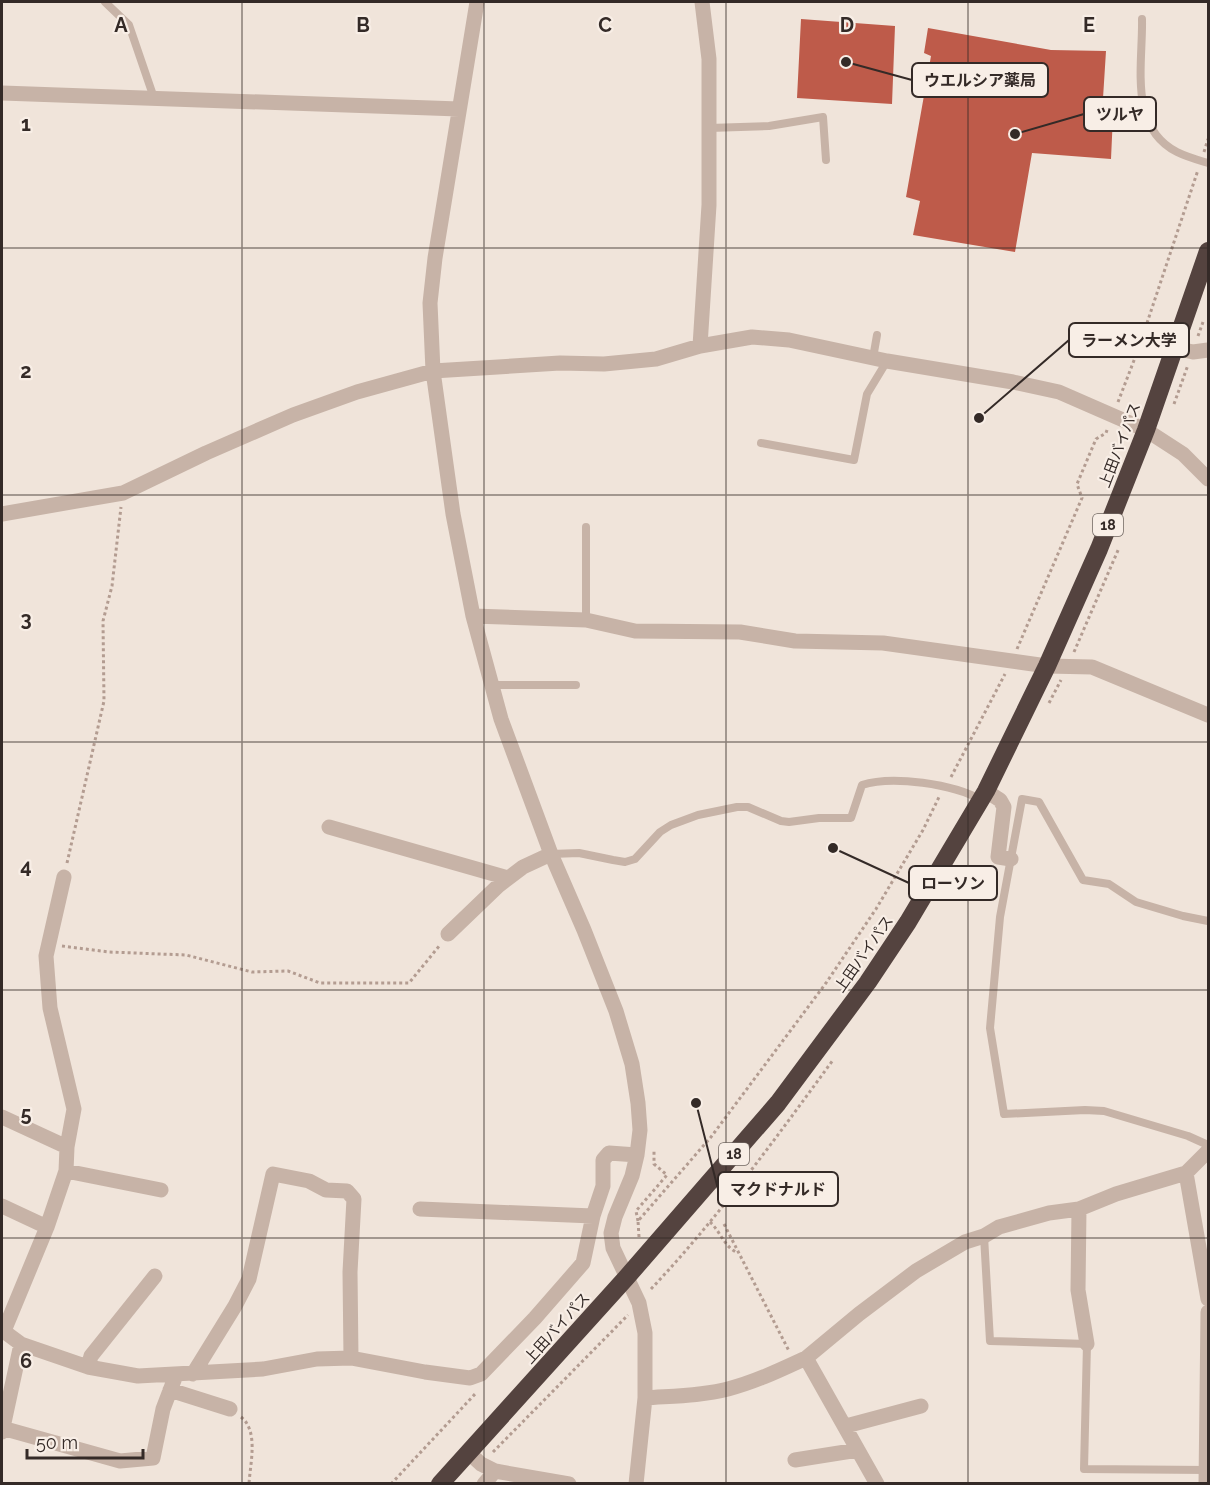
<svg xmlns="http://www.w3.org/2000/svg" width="1210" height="1485" viewBox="0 0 1210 1485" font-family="Raleway,'Noto Sans JP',sans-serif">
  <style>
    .building { fill: #be5b4a }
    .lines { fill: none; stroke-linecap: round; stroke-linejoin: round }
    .path { stroke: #b39c91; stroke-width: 3; stroke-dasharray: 3 3; stroke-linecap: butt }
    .lane { stroke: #c7b3a7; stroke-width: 8 }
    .street { stroke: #c7b3a7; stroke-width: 15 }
    .highway { stroke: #54433f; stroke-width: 18 }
    .grid { fill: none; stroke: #342a27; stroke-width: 1.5; stroke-opacity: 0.55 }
    .labels { text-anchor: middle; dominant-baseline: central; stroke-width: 4.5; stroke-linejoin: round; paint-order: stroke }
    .shield { fill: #f8eee6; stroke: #6f6560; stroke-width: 1.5 }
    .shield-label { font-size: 14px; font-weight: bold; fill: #342a27 }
    .street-label { font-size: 15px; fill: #342a27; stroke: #f8eee6 }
    .grid-label { font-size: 20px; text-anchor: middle; font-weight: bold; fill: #342a27; stroke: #f8eee6; stroke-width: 4.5; stroke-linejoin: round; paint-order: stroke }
    .leader { fill: none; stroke: #342a27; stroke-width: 2 }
    .callout-dot { fill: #342a27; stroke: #f8eee6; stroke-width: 2 }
    .callout { fill: #f8eee6; stroke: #342a27; stroke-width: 2 }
    .callout-label { font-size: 16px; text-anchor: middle; font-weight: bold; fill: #342a27 }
  </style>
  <rect width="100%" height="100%" fill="#f0e4da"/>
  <!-- building -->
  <path class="building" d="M801,19L895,26L892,104L797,98Z
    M928,28L1051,50L1106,51L1102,114L1113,115L1111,159L1032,153L1015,252L913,235L920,201L906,197L931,56L924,53Z"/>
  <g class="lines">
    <!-- path -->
    <path class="path" d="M1204,152L1208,139
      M1198,336L1203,322
      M1118,402L1138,350L1198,170
      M1174,404L1188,365
      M1017,649L1082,498L1077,484L1096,439L1106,433L1108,427
      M1074,652L1119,548
      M1049,703L1061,680
      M951,777L1005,674
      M67,863L104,701L103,621L112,586L121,507
      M62,946L109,952L186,955L252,972L288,971L320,983H409L440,945
      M638,1221L636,1211L667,1175L654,1164V1150
      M710,1222C720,1231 724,1246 736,1252
      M724,1224L789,1351
      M639,1237L638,1221L711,1137L826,983L876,909L923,830L940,795
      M651,1289C718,1218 776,1138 833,1060
      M241,1417C259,1431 250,1464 249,1484
      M493,1452L628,1315
      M391,1484L476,1393"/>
    <!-- lane -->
    <path class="lane" d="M105,2L129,25L154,98
      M1142,19C1143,64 1128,127 1177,152C1187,157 1198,160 1208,163
      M709,128L769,126L823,117L826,160
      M873,358L877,335
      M761,443L854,460L867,394L887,361
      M586,620V527
      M492,685H576
      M551,854L579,853L613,860L625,862L635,859L660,832L671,825L698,815L737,807H748L781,821L789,822L819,818H851L862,785C892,775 954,784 981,800
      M1208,921L1183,916L1136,902L1109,884L1083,880L1039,802L1022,799L1000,917L990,1028L1004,1114L1085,1110L1104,1111L1188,1136L1208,1145
      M984,1236L990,1341L1087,1344L1084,1469L1207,1470"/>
    <!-- street -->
    <path class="street" d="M477,2L435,258L430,303L433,371L453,514L473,616L501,719L551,854L584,930L616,1011L632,1064L638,1103L640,1130L637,1155L632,1176L615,1217L611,1233L613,1248L639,1303L645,1333V1398L636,1484
      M2,93L459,109
      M700,346L709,205V59L702,2
      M1175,348L1193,352L1208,350
      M2,514L123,493L206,453L293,415L357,392L433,371L560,363L604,364L656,359L700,346L752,337L789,340L887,361L1013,382L1059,392L1146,430L1183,454L1208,479
      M473,616L586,620L635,631L740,632L795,641L883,643L1047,666L1092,667L1208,715
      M986,791L1000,800L1004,807L998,857L1011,859
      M329,827L508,878
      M448,934L498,886L523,867L551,854
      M2,1117L67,1147
      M66,1171L161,1190
      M1186,1173L1208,1299
      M2,1206L47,1227
      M420,1209L593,1216
      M1079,1209L1078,1290L1087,1344
      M2,1330L21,1344L88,1367L138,1376L263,1369L317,1359L351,1358L425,1372L470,1378L481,1374L535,1318L583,1263L593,1216L603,1186V1160L609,1153L637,1155
      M4,1331L47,1227L66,1171L67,1147L74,1109L50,1008L46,956L64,877
      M806,1358L877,1484
      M88,1367L91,1356L155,1276
      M193,1374L235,1306L249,1279L273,1174L309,1181L326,1190L347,1191L354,1199L350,1272L351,1358
      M170,1390L230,1409
      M645,1398C672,1396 701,1396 728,1389C755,1382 780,1370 806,1358L859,1314L916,1271L965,1242L984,1236L999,1227L1049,1213L1079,1209L1116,1194L1186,1173L1208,1151
      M846,1426L921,1406
      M2,1428L120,1461L153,1458L163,1409L176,1375
      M2,1432L21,1344
      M469,1453L481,1464L495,1471
      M795,1460L858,1450
      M484,1484L495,1471L569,1484
      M1206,1484L1208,1312"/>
    <!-- highway -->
    <path class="highway" d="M440,1484L626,1278L778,1103L868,982L908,922L986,791L1047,666L1099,549L1146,430L1208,251"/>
  </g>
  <!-- grid -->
  <path class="grid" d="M242,2V1484M484,2V1484M726,2V1484M968,2V1484M2,248H1208M2,495H1208M2,742H1208M2,990H1208M2,1238H1208"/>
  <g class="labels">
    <!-- shield labels -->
    <g class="shield">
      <rect x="1093" y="514" width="30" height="22" rx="4.5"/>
      <rect x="719" y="1143" width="30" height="22" rx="4.5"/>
    </g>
    <g class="shield-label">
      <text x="1108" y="525">18</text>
      <text x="734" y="1154">18</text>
    </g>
    <!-- street labels -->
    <g class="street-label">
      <text transform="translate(1120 445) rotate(-69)">上田バイパス</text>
      <text transform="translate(864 954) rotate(-55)">上田バイパス</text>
      <text transform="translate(557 1328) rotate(-48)">上田バイパス</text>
    </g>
  </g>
  <g class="grid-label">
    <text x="121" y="32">A</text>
    <text x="363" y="32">B</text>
    <text x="605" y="32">C</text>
    <text x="847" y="32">D</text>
    <text x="1089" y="32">E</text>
    <text x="26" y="131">1</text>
    <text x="26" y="378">2</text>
    <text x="26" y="626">3</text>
    <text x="26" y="873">4</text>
    <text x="26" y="1121">5</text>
    <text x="26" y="1368">6</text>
  </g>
  <!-- callouts -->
  <path class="leader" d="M846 62L912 80M1015 134L1084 114M979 418L1069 340M833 848L909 883M696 1103L718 1189"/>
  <g class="callout-dot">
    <circle cx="846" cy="62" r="6"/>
    <circle cx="1015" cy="134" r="6"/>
    <circle cx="979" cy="418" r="6"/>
    <circle cx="833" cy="848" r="6"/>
    <circle cx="696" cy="1103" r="6"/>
  </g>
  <g class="callout">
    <rect x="912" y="63" width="136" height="34" rx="6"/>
    <rect x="1084" y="97" width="72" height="34" rx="6"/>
    <rect x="1069" y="323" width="120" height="34" rx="6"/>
    <rect x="909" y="866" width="88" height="34" rx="6"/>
    <rect x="718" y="1172" width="120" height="34" rx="6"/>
  </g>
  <g class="callout-label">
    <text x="980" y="86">ウエルシア薬局</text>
    <text x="1120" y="120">ツルヤ</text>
    <text x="1129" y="346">ラーメン大学</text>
    <text x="953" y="889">ローソン</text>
    <text x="778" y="1195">マクドナルド</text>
  </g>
  <!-- border -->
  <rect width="1210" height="1485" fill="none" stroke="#342a27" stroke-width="6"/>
  <!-- scale -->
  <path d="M27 1449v9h116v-9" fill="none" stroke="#342a27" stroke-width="3"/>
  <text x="36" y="1449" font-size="18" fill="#342a27" stroke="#f8eee6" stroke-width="4.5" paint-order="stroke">50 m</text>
</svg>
